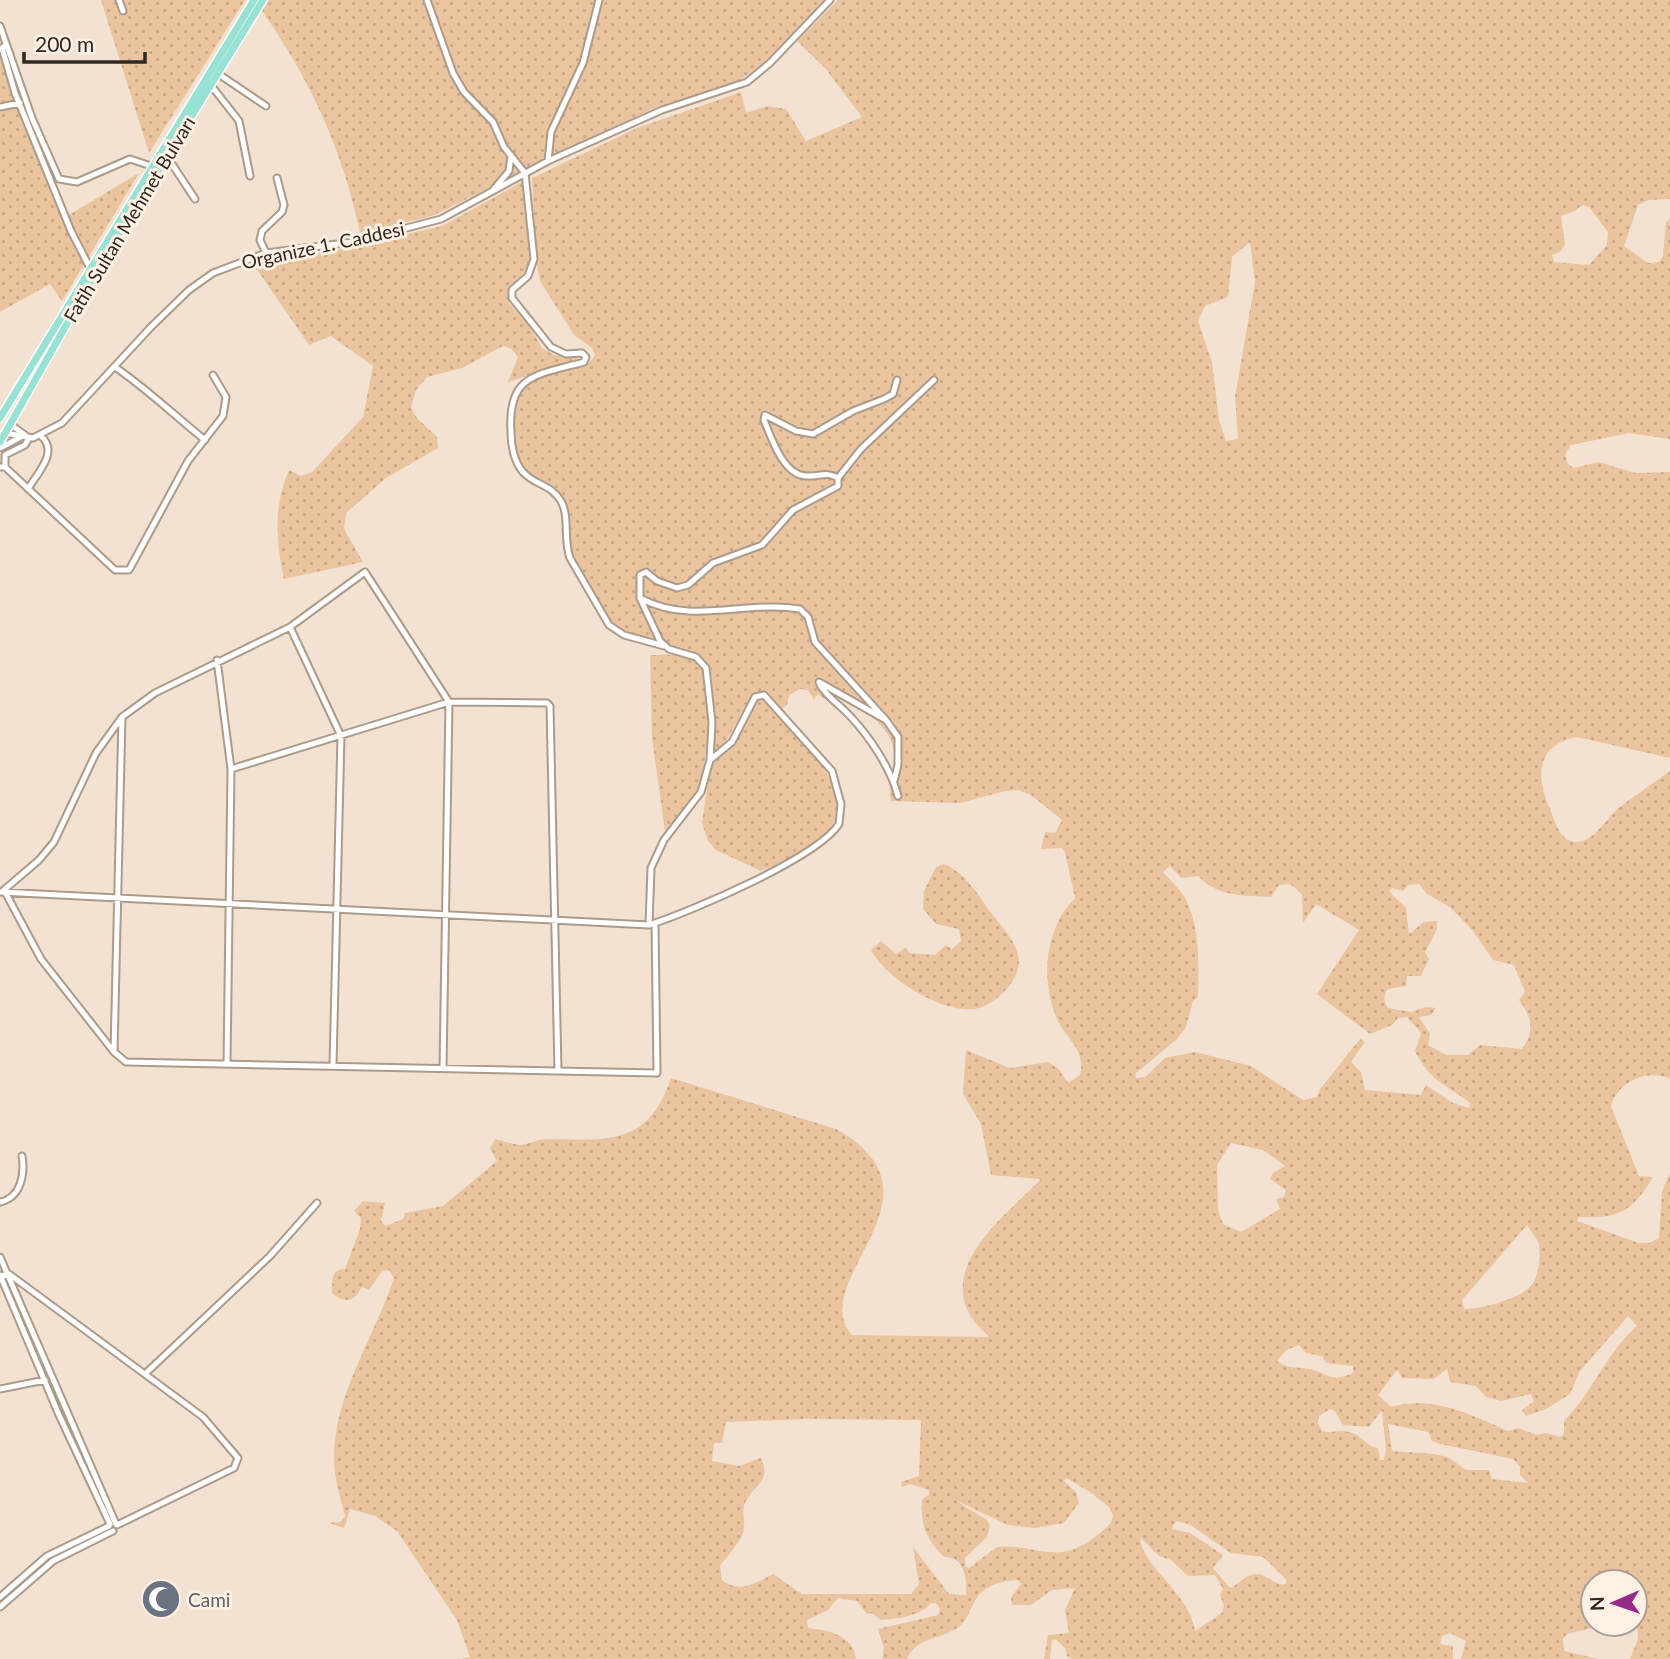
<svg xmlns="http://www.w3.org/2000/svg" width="1670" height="1659" viewBox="0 0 1670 1659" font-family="Lato,sans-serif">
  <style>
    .grass { fill: url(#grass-dots); fill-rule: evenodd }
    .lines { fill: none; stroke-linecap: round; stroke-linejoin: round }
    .minor-casing { stroke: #ab9b8b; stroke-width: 9 }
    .major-casing { stroke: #fff; stroke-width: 10 }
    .minor { stroke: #fff; stroke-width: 5 }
    .major { stroke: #98e2d3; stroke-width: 7 }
    .labels { text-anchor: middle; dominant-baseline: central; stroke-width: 6; stroke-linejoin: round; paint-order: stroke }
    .street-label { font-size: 19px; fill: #2f2822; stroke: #fef0e3 }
    .worship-label { font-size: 19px; fill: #5b616d; stroke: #fef0e3; text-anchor: start }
  </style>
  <defs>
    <pattern id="grass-dots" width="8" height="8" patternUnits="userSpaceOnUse" patternTransform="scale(1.75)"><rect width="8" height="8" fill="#eac49e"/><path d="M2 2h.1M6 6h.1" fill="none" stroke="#c9a888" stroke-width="1.8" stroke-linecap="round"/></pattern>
  </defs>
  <rect width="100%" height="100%" fill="#f3e2d2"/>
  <!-- grass -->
  <path class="grass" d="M101,0H245L149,153Z
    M269,0H824L775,56L738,81L656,107L432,216L360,233C343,151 310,79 262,11Z
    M838,0H1670V199L1649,200L1638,205L1624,246L1648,263L1659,262L1663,256L1666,222L1670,219V439L1629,433L1571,445L1565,455L1568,464L1574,468L1599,462L1635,473L1670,472V758L1577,737C1535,745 1536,778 1550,809C1556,824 1562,849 1585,840C1599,834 1609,815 1621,806C1637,794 1654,783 1670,771V1079C1648,1068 1617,1082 1611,1106L1639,1176L1653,1177C1632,1212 1619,1219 1579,1217L1577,1221L1639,1243H1649L1659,1238L1662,1192L1670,1173V1659H1630L1638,1639L1635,1582H1593V1624H1607L1567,1634L1563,1639L1564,1651L1599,1659H1461L1466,1641L1450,1633L1442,1636L1440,1644L1453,1646V1659H1072L1067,1656L1065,1648L1055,1639L1052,1640L1050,1659H1044L1048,1635L1069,1633L1065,1610L1075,1588L1052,1590L1031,1605H1012L1011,1597L1021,1584L1018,1580C961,1584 981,1617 952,1631C935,1640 917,1638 907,1659H882L884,1648L878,1629L938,1615L940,1609L936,1603H931C919,1617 899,1618 881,1620L872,1613L867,1614L857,1601L838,1598L828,1610L807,1620L808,1628C828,1630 853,1635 856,1659H461L470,1657L457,1620L397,1531L375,1516L350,1509L344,1528L329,1523L340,1522L345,1516C340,1497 334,1478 334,1458C334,1394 375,1336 394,1278L389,1270L382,1271L369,1290L362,1287C354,1302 344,1304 332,1293C333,1281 329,1270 345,1269L360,1229L361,1218L354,1211L363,1201L385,1203L381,1221L386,1226L403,1219L405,1213L443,1206L497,1161L490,1148L495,1139C503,1141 514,1145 522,1145C531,1143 539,1139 548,1139C609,1140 648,1146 671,1078L836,1129C956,1196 804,1280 852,1335L989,1337C984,1331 976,1325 971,1317C939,1263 1008,1214 1041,1179L991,1175L981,1124L963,1094L966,1050L1010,1068L1048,1062L1058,1068L1068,1083L1080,1075C1086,1050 1068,1041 1058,1021C1040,982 1044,929 1075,898L1065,852L1062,848L1041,849L1045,832L1055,833L1062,820L1031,795L1018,790L1005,791L960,803L891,801C888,786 893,775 894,759C896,723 859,710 833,694L827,701L818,694L814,700L808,690L800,689L789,695L787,705L780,711L764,694H753L723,746L715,751L712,680L707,663L693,653L629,635L607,619L569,549L565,502C555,487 535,481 524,467C516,457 515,445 513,431C507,374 544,375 589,363L595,355L592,348L574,335L540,281L536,260L532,178L637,128L741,92L746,113L767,106L786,109L806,141L862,117L825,68L797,41ZM1582,205L1589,207L1608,232L1607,245L1589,265L1554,262L1552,255L1560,252L1565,245L1561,216L1575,211ZM1250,242L1255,282L1235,397L1238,439L1226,441L1219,420L1212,362L1198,321L1205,306L1228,297L1232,257ZM1170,866L1181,878L1198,876C1219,898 1244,895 1271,897L1279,885L1290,884L1302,894L1303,923L1316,904L1359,930L1317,994L1370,1034L1392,1025L1398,1018L1407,1017L1421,1033L1415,1051C1431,1083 1445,1083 1470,1103L1469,1108L1453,1103L1426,1085L1421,1095L1365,1090L1361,1072L1351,1062L1365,1042L1360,1039L1320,1089L1317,1097L1303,1100L1251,1066L1195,1052L1165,1058L1145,1077L1136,1078L1135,1074L1177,1039L1186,1027L1193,1001L1198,997C1199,967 1200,925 1185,898C1180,889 1170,880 1163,872ZM1419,884L1427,894L1450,907L1473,931L1493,960L1514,965L1525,992L1519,1000C1532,1017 1535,1032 1522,1049L1480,1045L1468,1055H1446L1428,1045L1430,1034L1419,1017L1431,1015L1436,1008L1426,1007L1411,1012L1388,1008C1383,1002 1383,996 1388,989L1406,986L1407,976H1421L1429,959L1425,952L1437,929V921L1424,922L1409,934L1406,908L1389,891L1392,888L1403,891L1408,885ZM1231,1143L1263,1150L1285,1166L1273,1173L1270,1179L1286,1190L1284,1197L1276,1199L1280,1209L1241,1232L1223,1224L1218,1210L1217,1165ZM1527,1225L1539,1243C1540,1255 1540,1270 1534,1281C1527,1298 1481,1309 1464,1309L1462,1300ZM1628,1316L1637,1326C1606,1353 1593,1392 1564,1421V1434L1560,1437L1547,1433L1537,1435L1518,1428L1508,1431C1470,1414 1432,1395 1391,1407L1378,1395L1397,1370L1402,1378L1434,1379L1447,1369L1450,1382L1476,1386L1486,1397L1501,1401L1531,1394L1534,1401L1522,1410L1526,1416L1546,1409L1570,1394L1580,1371ZM1299,1345L1306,1353L1322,1356L1326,1363L1353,1366V1373C1328,1384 1328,1372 1309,1369C1296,1366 1289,1370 1277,1361L1286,1350ZM1330,1409L1335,1411L1343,1425L1369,1427L1382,1410L1386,1449L1384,1460H1380L1378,1448C1366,1446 1362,1436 1352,1433C1340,1429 1332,1434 1322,1431L1318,1423L1319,1416ZM805,1419L921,1420L919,1476L901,1482L902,1487L910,1484L929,1490V1495L922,1499C920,1525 926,1539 944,1557C965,1556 967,1580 966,1595L949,1594L913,1547L919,1584L911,1594H802L773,1574C756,1583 740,1594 722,1580L720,1566C726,1557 743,1540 744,1529C745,1521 742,1514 744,1506C750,1486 773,1483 761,1458L739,1466L712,1461L714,1443H722L726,1422ZM1388,1424L1428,1432L1432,1441L1440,1444L1513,1459L1520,1467V1475L1528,1483L1492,1479L1489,1470H1466L1448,1457L1434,1454L1392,1451ZM1066,1478L1090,1492L1109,1507L1113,1516C1111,1526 1104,1530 1096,1536C1056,1568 1037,1543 997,1547L969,1568L965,1566V1558L987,1537L990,1526L987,1520L953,1499L1008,1525L1035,1528L1064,1523L1079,1503L1076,1492L1064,1481ZM1176,1521L1189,1524L1231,1553L1263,1557L1286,1579V1584C1275,1587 1267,1573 1255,1574C1245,1575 1240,1584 1230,1588L1213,1568L1223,1555L1190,1533L1172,1529ZM1140,1537L1159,1556L1171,1560L1188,1576L1215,1575L1223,1589L1220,1595L1224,1606L1222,1613L1195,1631C1190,1593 1140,1565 1140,1537Z
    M0,24L67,216L139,173L62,301L50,284L0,312Z
    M524,181L531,254L525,272L508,288L509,303L530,327L542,348L554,355L576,357L578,360L508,382L518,357L512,349L503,346L462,368L427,377L416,390L411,407L416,417L437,437L438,448L386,478L346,513L344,529L363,562L284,579C276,542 273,506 289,470L301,476L312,472L363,417L373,366L331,336L309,345L256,268L442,226Z
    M650,655C664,655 686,652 697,663C715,680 708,766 698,788C691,804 676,817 665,831L652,738Z
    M763,699C788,725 855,784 833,825C821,849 785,861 761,871L716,850L708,841L702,823L710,767L734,741L755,700Z
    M944,864C966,873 979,896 992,914C1001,926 1015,940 1018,955C1021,966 1016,976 1010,985C1002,995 988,1007 975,1009C940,1013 887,979 871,950L881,941L896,954L905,948L910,953L935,955L946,945L952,949L961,941L959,929L936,924L923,909L924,891L936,867Z"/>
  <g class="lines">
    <!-- minor casing -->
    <g class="minor-casing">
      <path id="minor" d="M119,0L123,11
        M427,0L453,73L464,92L493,122L504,147L525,173L534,259L528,276L512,290V298L551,347L566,354L582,353L586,357L584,362C537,375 507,374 511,432C511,445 514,462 523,472C534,485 551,484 561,501C570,517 563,540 570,558L609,625L624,635L664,646
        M0,26L32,118L59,179L77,182L130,159L151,166
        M6,45L2,48L15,93L71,231L90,268
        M217,73L266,106
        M210,84L239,121L250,176
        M0,107L20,103
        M166,155L195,199
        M548,161L551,132L583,63L599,0
        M494,189L509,171L511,155
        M266,253L260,240L262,231L282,212L284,205L277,178
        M115,367C147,389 174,415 205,440
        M10,424L29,438
        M5,433L33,438L62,423L151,327L189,290L213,273L266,253L353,242L441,219L548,161L662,110L747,82L770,63L830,0
        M0,448L19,438
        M0,467H5L115,570H129L188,461L223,416L226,397L213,375
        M5,467V455L25,445L29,438
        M838,478L861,449L934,380
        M28,489C38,472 59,452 41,436
        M642,599C692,625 746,600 800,609L808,617L815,642L886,720
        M290,627L341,736L333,1065
        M217,660L231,769L227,1063
        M819,682L886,720L898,737V765L894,781
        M820,685C829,699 839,704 850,716C870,737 891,769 898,796
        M231,769L449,702L547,703L550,706L558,1071
        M0,892L649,925C692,911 817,858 839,824L841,804L832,771L764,695L755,697L732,742L710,760
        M649,925L651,868L664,840L701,792L710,760L712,722L706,668L696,657L669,649L660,641L640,598V575L646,572L657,581L677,588L688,585L713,563L762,545L793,510L838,486V478C827,471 819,477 806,476C783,475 771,437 764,420L765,415L796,431L813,434L853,411L884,399L893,394L897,380
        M114,1052L122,717
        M443,1068L449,702L365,572L290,627L155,693L122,717L96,753L54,842L39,860L4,890L41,959L114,1052L126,1062C303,1065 480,1070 657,1073L655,923
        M0,1202C21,1198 25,1174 22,1156
        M0,1257L116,1524
        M0,1275L59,1415L110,1524
        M1,1276L9,1274L203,1417L238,1458L234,1468L117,1525
        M145,1374L270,1256L317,1203
        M0,1389L45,1380
        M0,1597L47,1556L109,1526
        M0,1607L53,1561L113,1531"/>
    </g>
    <!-- major casing -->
    <g class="major-casing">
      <path id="major" d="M0,418L254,0
        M0,442L106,255L263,0"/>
    </g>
    <!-- minor -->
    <use href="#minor" class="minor"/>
    <!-- major -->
    <use href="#major" class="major"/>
  </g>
  <!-- icons -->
  <defs>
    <g id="mosque-disc" transform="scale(2.0125)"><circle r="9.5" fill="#6b7280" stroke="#fef0e3"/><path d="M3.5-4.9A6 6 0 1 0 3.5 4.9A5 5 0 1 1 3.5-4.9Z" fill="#fff"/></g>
  </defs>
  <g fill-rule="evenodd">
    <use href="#mosque-disc" x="161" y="1599"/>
  </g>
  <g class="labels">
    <!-- street labels -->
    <g class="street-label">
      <text transform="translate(129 219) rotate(-59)">Fatih Sultan Mehmet Bulvarı</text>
      <text transform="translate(323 245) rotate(-12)">Organize 1. Caddesi</text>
    </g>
    <!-- worship labels -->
    <g class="worship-label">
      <text x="188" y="1599">Cami</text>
    </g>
  </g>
  <!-- north arrow -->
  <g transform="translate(1614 1603) rotate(268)"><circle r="33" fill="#fef0e3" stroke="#aba096" stroke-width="2"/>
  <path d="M0-5L12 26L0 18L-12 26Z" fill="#972b8c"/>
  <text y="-10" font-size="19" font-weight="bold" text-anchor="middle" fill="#2f2822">N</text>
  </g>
  <!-- scale -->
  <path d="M24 52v10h121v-10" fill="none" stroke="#2f2822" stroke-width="3.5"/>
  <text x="35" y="52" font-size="21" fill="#2f2822" stroke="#fef0e3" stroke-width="5" paint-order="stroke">200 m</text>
</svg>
